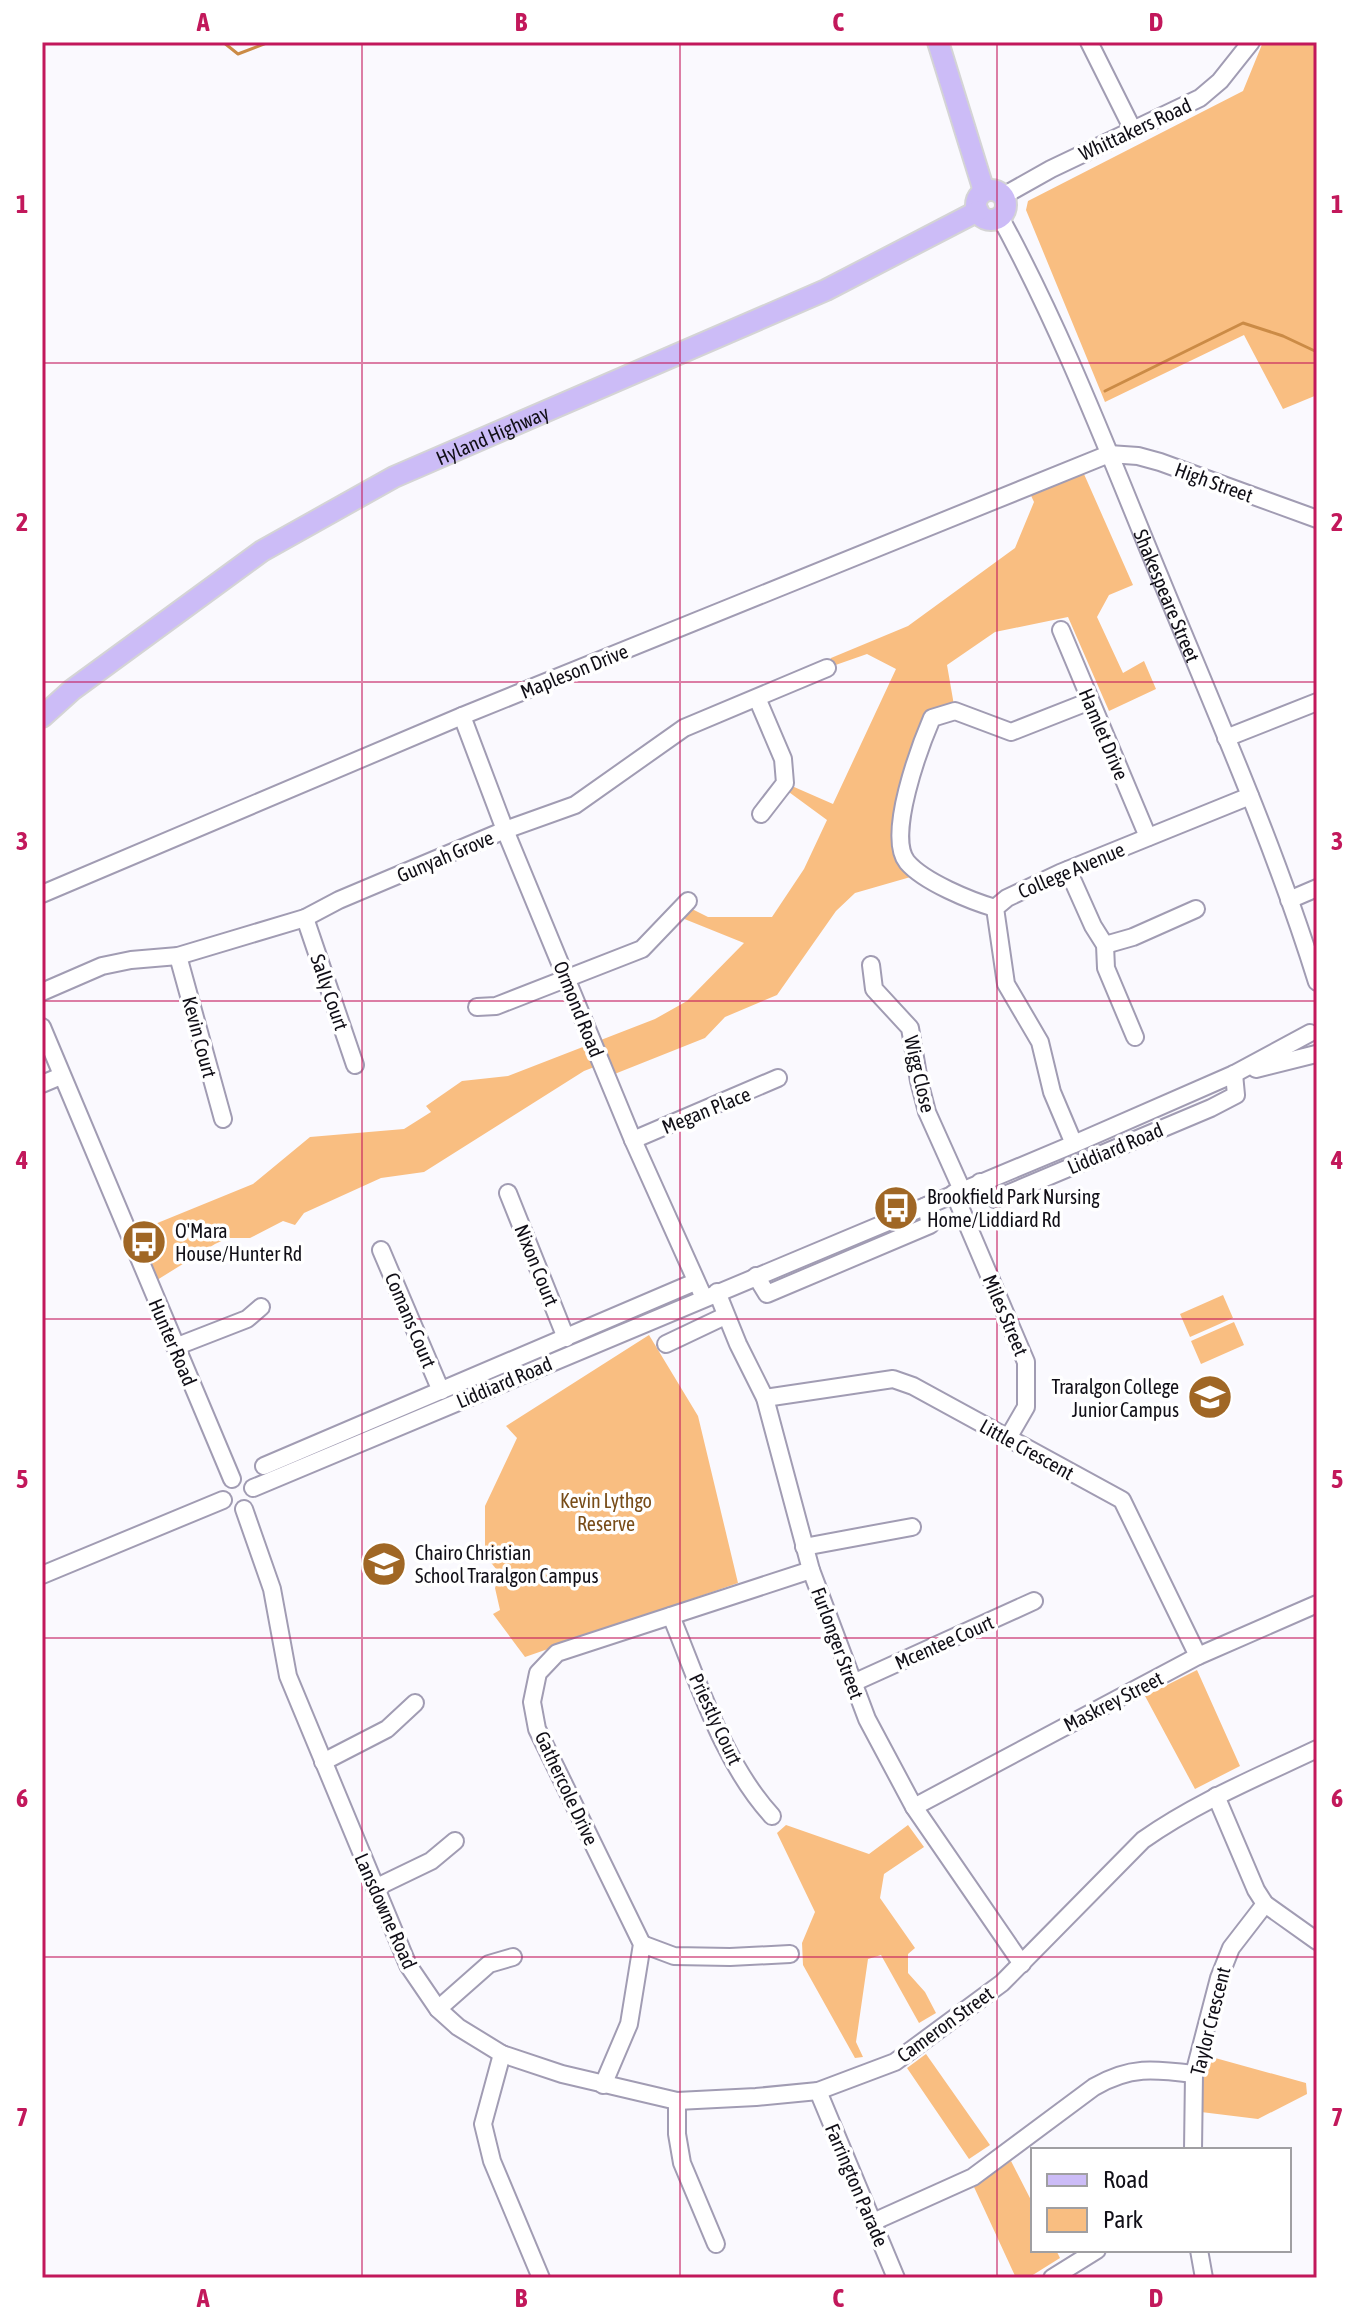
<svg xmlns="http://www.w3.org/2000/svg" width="1359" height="2320" viewBox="0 0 1359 2320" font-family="'Asap Condensed',sans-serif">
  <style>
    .green { fill: #f9be81 }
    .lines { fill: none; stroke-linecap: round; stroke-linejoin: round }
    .stream { stroke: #cb8b46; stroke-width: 3 }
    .minor-casing { stroke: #a19cb3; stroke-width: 20 }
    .major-casing { stroke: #d4d4d5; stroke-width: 24 }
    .minor { stroke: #fff; stroke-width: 16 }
    .major { stroke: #ccbcf7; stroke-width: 20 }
    .grid { fill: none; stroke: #c2185b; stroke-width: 2; stroke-opacity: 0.55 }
    .labels { text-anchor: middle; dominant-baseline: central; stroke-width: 7; stroke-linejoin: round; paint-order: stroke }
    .street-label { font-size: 20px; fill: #110f17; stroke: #fff }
    .poi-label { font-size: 20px; fill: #110f17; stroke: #fff; text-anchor: start }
    .park-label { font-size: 20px; fill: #774c18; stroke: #fff }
    .neatline { fill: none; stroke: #c2185b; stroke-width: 3 }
    .grid-label { font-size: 26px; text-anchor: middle; font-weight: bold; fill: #c2185b }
  </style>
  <rect width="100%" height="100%" fill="#faf9fe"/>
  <!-- green -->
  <path class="green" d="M1263,42H1317V395L1283,409L1244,335L1105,402L1026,210L1028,201L1243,91Z
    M1080,465L1133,585L1109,595L1097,617L1123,673L1144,661L1156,689L1109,711L1068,617L995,632L947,665L955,711L933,721L901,836L921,874L855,893L836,911L777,995L725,1017L705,1038L607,1077L602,1064L584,1071L424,1172L381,1178L304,1213L295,1225L283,1221L250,1238H228L215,1244L149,1285L128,1235L253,1184L310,1137L404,1129L431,1112L426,1106L462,1081L508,1076L655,1019L687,1001L744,943L677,916L684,905L708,917H772L804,869L827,820L782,787L785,783L833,804L896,669L867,654L827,668L831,658L908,626L1015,548L1034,502L1027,487Z
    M1223,1295L1233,1318L1190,1337L1180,1314Z
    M1234,1322L1244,1345L1201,1364L1191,1341Z
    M649,1335L698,1416L738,1583L525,1657L493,1614L500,1610L495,1588L500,1574L485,1555V1506L517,1438L506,1426Z
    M1197,1670L1240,1766L1195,1789L1145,1696Z
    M786,1825L869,1854L908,1825L924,1847L884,1874L880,1898L915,1948L908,1954V1973L925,1992L936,2013L919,2023L881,1955L868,1959L856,2042L863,2057L855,2058L803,1965L802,1943L815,1912L777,1833Z
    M926,2054L990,2145L969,2159L907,2068Z
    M1208,2056L1306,2083L1307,2094L1258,2119L1201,2112V2085Z
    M1011,2161L1033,2204V2250H1056L1060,2258L1028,2278H1016L974,2187Z"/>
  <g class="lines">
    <!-- stream -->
    <path class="stream" d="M223,42L238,54L269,42
      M1105,391L1243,323L1283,336L1317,352"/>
    <!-- minor casing -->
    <g class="minor-casing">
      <g id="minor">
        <path d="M1089,42L1133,130"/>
        <path d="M1003,196L1051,169L1200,98L1220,81L1251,42"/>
        <path id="s1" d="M1000,217C1065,336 1112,462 1164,587C1218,718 1275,847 1317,982"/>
        <path d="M1061,630L1148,837"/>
        <path d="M757,698L783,759L785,783L761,814"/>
        <path d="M462,716L505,830L633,1140L704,1298"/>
        <path d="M1226,738L1317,702"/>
        <path d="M1068,870L1093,926L1105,945L1106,968L1135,1037"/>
        <path d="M42,894L462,716L1109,454L1138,456L1160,462L1317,519"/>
        <path d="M1289,900L1317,888"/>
        <path d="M995,908C971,901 924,882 907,862C886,836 920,746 932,718L955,711L1011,732L1090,701"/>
        <path d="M305,918L355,1065"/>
        <path d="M1105,945L1133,937L1196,909"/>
        <path d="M178,956L223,1119"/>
        <path d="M871,965L874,989L910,1028L919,1081L927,1112L962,1190"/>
        <path d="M42,992L102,966L131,960L178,956L305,918L339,900L505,830L575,805L684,728L827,668"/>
        <path d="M477,1007L496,1006L642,949L688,901"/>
        <path d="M42,1027L232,1479"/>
        <path d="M1256,1069L1316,1054"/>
        <path d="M42,1084L61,1076"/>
        <path d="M633,1140L778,1078"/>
        <path d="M1074,1144L1052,1092L1040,1042L1006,984L995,908L1007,898L1060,873L1250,796"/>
        <path d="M980,1182L995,1199L1211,1108L1236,1095L1234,1074"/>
        <path d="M508,1193L566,1338"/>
        <path d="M954,1193L1026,1362V1407L1008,1438"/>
        <path d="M381,1250L441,1391"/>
        <path d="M756,1276L767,1294L930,1225L926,1206"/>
        <path d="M717,1292L738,1344L765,1398L811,1570L867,1719L914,1807L1022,1964"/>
        <path d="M666,1344L725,1316"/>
        <path d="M175,1347L247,1319L261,1307"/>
        <path d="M765,1398L893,1379L913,1386L1122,1500L1198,1656"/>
        <path d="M264,1466L695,1282"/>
        <path d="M253,1488L1074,1144L1234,1074L1310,1033"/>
        <path d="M244,1509L272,1589L288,1676L408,1965L438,2009L458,2027L502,2054L562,2074L677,2101L756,2097L818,2091L895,2062L1002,1983L1143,1840C1197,1802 1258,1777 1317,1749"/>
        <path d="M804,1547L912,1527"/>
        <path d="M42,1575L223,1500"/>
        <path d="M671,1616C699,1683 722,1761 772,1816"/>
        <path d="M853,1683L1034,1601"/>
        <path d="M323,1762L387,1729L415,1703"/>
        <path d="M1216,1796L1256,1890L1265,1904L1317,1941"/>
        <path d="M914,1807L1198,1656L1317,1604"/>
        <path d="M375,1888L431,1861L455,1841"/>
        <path d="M642,1944L674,1956L730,1957L790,1954"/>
        <path d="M438,2009L489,1964L513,1957"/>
        <path d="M502,2054L483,2124L492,2161L541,2278"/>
        <path d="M603,2085L629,2024L642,1944L537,1729L532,1702L538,1673L557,1653L811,1570"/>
        <path d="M818,2091L896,2278"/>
        <path d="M677,2101V2134L682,2163L716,2244"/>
        <path d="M1193,2150L1194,2074L1219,1978L1231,1948L1265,1904"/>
        <path d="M873,2222L973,2177L1094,2087C1130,2066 1154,2069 1194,2074"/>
        <path d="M1199,2250L1204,2278"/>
        <path d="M1052,2278L1097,2250"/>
      </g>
    </g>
    <!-- major casing -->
    <g class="major-casing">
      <g id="major">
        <path d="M938,42L984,191"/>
        <circle cx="991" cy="205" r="15"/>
        <path id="s2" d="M42,717L72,690L262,551L394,477L826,290L978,211"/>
      </g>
    </g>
    <!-- minor -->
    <use href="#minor" class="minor"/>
    <!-- major -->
    <use href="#major" class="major"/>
  </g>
  <!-- grid -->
  <path class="grid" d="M362,42V2278M680,42V2278M997,42V2278M42,363H1317M42,682H1317M42,1001H1317M42,1319H1317M42,1638H1317M42,1957H1317"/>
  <!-- icons -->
  <defs>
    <g id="bus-disc" transform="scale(2.3)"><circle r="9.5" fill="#a06725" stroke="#fff"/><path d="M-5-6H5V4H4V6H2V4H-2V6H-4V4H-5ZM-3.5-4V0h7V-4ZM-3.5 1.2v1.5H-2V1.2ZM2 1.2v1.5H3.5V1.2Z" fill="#fff"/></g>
    <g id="school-disc" transform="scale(2.3)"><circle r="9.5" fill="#a06725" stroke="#fff"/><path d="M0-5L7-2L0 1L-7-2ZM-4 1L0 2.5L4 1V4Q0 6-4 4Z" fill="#fff"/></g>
  </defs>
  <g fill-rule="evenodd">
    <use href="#bus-disc" x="896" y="1208"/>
    <use href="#bus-disc" x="144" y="1242"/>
    <use href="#school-disc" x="1210" y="1397"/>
    <use href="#school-disc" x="384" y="1564"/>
  </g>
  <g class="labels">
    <!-- street labels -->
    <g class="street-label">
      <text transform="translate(1135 129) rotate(-25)">Whittakers Road</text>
      <text stroke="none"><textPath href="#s2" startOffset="534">Hyland Highway</textPath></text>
      <text transform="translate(1214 482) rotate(20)">High Street</text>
      <text stroke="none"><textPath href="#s1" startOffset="414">Shakespeare Street</textPath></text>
      <text transform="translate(574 671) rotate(-22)">Mapleson Drive</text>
      <text transform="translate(1104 734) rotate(67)">Hamlet Drive</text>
      <text transform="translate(445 856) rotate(-23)">Gunyah Grove</text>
      <text transform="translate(1071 870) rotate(-23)">College Avenue</text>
      <text transform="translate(330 992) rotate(71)">Sally Court</text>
      <text transform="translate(579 1009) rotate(68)">Ormond Road</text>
      <text transform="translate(200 1037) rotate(75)">Kevin Court</text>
      <text transform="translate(920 1074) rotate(77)">Wigg Close</text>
      <text transform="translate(706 1110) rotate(-22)">Megan Place</text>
      <text transform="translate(1115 1148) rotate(-23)">Liddiard Road</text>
      <text transform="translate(537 1265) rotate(68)">Nixon Court</text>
      <text transform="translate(1006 1315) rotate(67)">Miles Street</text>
      <text transform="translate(411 1320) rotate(67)">Comans Court</text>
      <text transform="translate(173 1342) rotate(67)">Hunter Road</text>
      <text transform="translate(504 1382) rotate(-23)">Liddiard Road</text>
      <text transform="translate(1027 1449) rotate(29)">Little Crescent</text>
      <text transform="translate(944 1642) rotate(-24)">Mcentee Court</text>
      <text transform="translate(838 1643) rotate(70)">Furlonger Street</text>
      <text transform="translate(1113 1701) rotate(-27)">Maskrey Street</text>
      <text transform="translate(716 1719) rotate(65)">Priestly Court</text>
      <text transform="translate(567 1788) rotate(65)">Gathercole Drive</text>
      <text transform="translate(386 1911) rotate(66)">Lansdowne Road</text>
      <text transform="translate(1210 2021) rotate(-76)">Taylor Crescent</text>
      <text transform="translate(945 2024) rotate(-36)">Cameron Street</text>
      <text transform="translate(857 2185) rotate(67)">Farrington Parade</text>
    </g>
    <!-- poi labels -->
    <g class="poi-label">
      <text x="927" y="1196">Brookfield Park Nursing<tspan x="927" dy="23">Home/Liddiard Rd</tspan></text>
      <text x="175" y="1230">O'Mara<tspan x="175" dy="23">House/Hunter Rd</tspan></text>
      <text x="1179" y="1386" text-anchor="end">Traralgon College<tspan x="1179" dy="23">Junior Campus</tspan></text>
      <text x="415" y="1552">Chairo Christian<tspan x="415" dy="23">School Traralgon Campus</tspan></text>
    </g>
    <!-- park labels -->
    <g class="park-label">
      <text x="606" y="1500">Kevin Lythgo<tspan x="606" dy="23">Reserve</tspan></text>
    </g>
  </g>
  <!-- border -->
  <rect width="1359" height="2320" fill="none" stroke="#ffffff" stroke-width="88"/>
  <!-- legend -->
  <rect x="1031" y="2148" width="260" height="104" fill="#ffffff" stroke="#a09fa2" stroke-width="2"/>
  <rect x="1047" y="2174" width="40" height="12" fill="#ccbcf7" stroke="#a09fa2" stroke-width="2"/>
  <text x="1103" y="2188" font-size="24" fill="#110f17">Road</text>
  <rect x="1047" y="2208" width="40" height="24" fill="#f9be81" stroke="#a09fa2" stroke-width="2"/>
  <text x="1103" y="2228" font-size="24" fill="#110f17">Park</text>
  <rect x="44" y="44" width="1271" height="2232" class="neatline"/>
  <g class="grid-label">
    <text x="203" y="31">A</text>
    <text x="521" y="31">B</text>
    <text x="838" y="31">C</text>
    <text x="1156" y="31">D</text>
    <text x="22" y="213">1</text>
    <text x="1337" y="213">1</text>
    <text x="22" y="531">2</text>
    <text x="1337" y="531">2</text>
    <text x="22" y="850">3</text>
    <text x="1337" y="850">3</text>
    <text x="22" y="1169">4</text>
    <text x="1337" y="1169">4</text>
    <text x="22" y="1488">5</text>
    <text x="1337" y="1488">5</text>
    <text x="22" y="1807">6</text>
    <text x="1337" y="1807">6</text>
    <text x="22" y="2126">7</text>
    <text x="1337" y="2126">7</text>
    <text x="203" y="2307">A</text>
    <text x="521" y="2307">B</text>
    <text x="838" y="2307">C</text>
    <text x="1156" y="2307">D</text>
  </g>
</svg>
